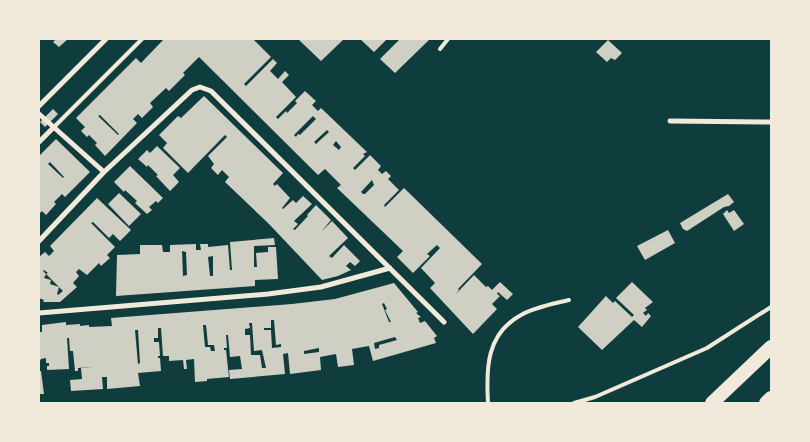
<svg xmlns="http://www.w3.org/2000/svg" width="810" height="442" viewBox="0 0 810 442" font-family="'IBM Plex Sans',sans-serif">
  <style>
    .building { fill: #cfcfc3; fill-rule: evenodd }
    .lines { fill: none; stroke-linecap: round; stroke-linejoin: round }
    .service { stroke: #f1e9da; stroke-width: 4 }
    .minor { stroke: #f1e9da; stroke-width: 5 }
    .motorway { stroke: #f1e9da; stroke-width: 14 }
  </style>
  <rect width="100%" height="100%" fill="#0f3d3e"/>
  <!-- building -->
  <path class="building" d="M56,39H68L59,47L53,42Z
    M164,39H253L271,57L244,84L246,86L273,59L277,63L270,71L278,79L285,71L289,75L282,82L296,97L276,117L278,119L286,111L287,113L297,103L295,101L305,91L316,101L312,105L318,111L321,108L367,152L363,154L365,156L353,168L355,170L370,155L381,166L378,170L382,174L386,171L391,176L388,179L399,190L384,205L385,207L404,188L482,264L458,289L459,290L455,295L474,275L486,287L488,286L492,290L500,282L513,294L507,300L498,292L497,294L500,296L492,304L497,309L473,334L430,288L435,283L421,268L440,248L437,245L427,254L430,256L413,273L397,257L403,251L337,188L341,185L325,169L318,175L199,57L183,73L185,75L169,91L166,88L150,103L153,107L142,118L138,114L133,119L137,123L105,156L95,145L97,143L89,135L87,137L81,131L85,127L76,118L136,58L141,63ZM100,115L119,134L118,135L98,116ZM313,116L316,119L300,135L298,134L296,137L294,135ZM327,130L329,132L316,144L314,142ZM336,141L341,147L339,150L333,145ZM372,180L374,185L365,194H363L361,192Z
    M298,39H344L321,61Z
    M360,39H387L374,52Z
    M400,39H430L395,73L380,59Z
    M608,40L622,53L615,60L611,58L607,62L596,52Z
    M204,96L283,173L273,184L275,186L277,184L290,198L282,208L283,209L293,200L296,203L303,196L312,204L294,221L298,224L293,229L295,230L308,216L307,215L316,205L331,220L322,231L332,221L348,238L329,256L332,258L344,245L360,261L355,266L350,262L346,266L351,270L338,276L322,280L269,224L225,182L229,177L222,170L218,175L211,168L214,164L208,156L227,137L225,135L188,173L163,148L167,143L159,135L178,116L181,118Z
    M53,109L58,114L45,127L40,122Z
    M56,139L90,172L65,197L62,194L54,202L56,204L46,215L42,211L39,214V156ZM50,162L64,177L63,178L48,164Z
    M157,146L180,168L173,175L179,182L170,191L156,176L158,175L148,165L147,167L138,159L147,150L150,153Z
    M130,166L163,198L158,203L156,201L149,207L152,210L147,214L135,203L137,201L125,190L124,192L114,182Z
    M119,193L141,214L129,226L108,204Z
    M728,194L734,202L729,206L724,207L687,231L683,229L680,223Z
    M97,198L131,230L120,241L113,234L109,238L93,222L91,223L115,247L107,255L110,258L101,266L99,263L87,275L79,269L76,272L79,276L73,283L77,287L60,302H43L44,300L39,298V257L45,252L49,256L54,251L50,246ZM44,270L48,273L46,274L63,291L58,295L57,294L59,287L50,284L51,280L44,278L46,274L43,271Z
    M727,210L729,213L734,210L744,224L734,231L723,214Z
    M668,230L675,243L645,260L637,246Z
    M274,238L275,245L254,246V267H257L256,253L268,252V247H276L278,279L255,280V286L116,296L117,255L140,254V245H162L163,252H170V245L196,244V250H201L200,244H208V247L228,245L230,270H232L230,242ZM182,251L186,252L187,275L183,276ZM213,256V276H210L208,257Z
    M632,282L653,302L645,308L647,310L643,313L646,316L648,313L651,316L642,327L634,320L602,350L578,327L606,296L613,303L615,301L632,317L634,315L616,298Z
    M394,283L418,312L416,313L421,317L418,318L420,323L425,321L437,336L434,338L436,343L373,361L369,346L352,349L354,365L338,367L336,354L320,357L321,370L290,374L288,353L283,354L285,374L230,379L229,370L242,369L240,356L230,357L228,335H226L227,348H224V350H226L229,377L207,379V381L195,382L194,359L186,360L187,369H184L183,360L169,361V356H163L161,328H158V338H154V342H159L160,356H158V358H160L161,371L138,373L140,386L107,389V377H102L103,389L71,391L70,380L82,379L81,368L92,367L78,368V371H75L73,351H70L69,338H67L69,369L47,370V366H49V363H46V358L41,359L39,362V332H42V325L66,322V325L80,324V326L89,325V327L112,326L111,318L292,304L335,299ZM384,303L387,309L385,310L391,322H389L382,304ZM271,320H274L276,345L281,344V347L272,348L271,330H264V328H271ZM249,323H252L254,351L262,350L266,368H262L260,355H251L250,335H245V329L250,328ZM203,325H206L208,345H214L215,351H211L210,347H205ZM135,330H138L140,363L138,364ZM395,337L397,340L379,345V348L375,349L374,343ZM319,348V352L304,354V351Z
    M39,371H41L44,394H39Z"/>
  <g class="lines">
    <!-- service -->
    <path class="service" d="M440,49L448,39
      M53,128L142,39
      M488,403C486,369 486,334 521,315C535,307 553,304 569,300
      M574,403L595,397L707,348L771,307"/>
    <!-- minor -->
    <path class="minor" d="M39,106L106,39
      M39,114L104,172
      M670,121L771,122
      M39,142L53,128
      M39,241L104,172L192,90L200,87L211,91L444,322
      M39,313L268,294L321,287L390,268"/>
    <!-- motorway -->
    <path class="motorway" d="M712,403L771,347
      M766,403L771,398"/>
  </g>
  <!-- border -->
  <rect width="810" height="442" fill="none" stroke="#f1e9da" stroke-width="80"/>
</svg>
